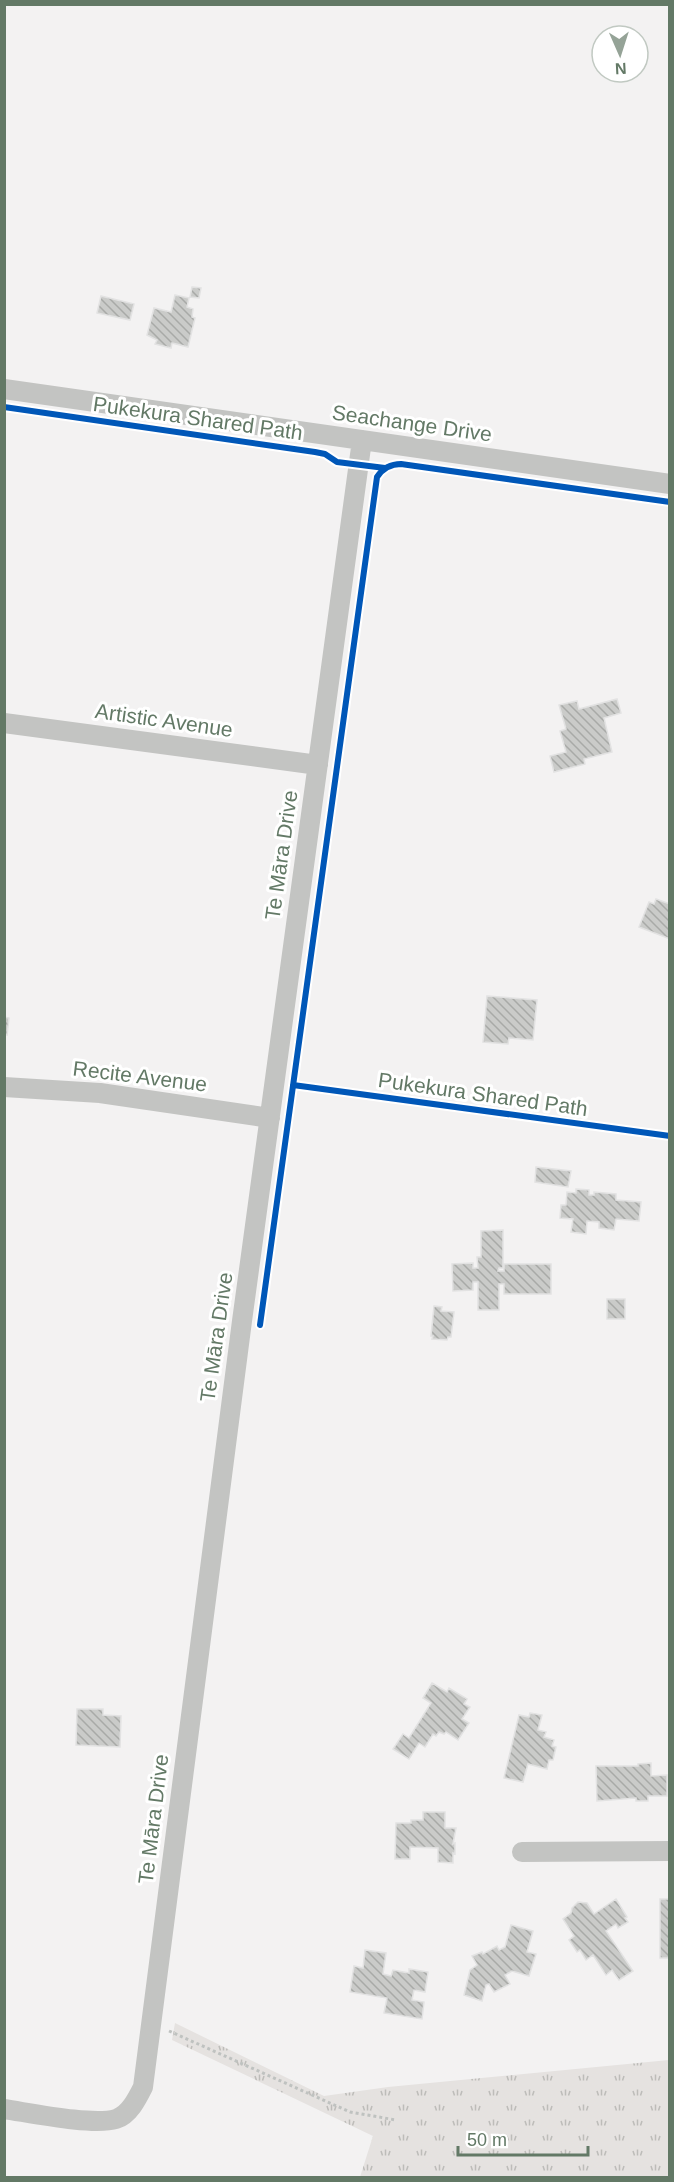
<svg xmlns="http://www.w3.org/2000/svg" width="674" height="2182" viewBox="0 0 674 2182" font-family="Arial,sans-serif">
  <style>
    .grass { fill: url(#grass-tufts) }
    .building { fill: url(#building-back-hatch); stroke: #e2e2e2; stroke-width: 1.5 }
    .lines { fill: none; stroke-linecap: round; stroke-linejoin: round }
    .path { stroke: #bfc2c0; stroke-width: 3; stroke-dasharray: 3 3; stroke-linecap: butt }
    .minor { stroke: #c3c4c2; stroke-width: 20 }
    .cycleway-casing { stroke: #fff; stroke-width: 10 }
    .cycleway { stroke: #0057b8; stroke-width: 6 }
    .labels { text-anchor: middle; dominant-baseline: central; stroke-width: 6; stroke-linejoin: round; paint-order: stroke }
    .street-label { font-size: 21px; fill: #637966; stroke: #fff }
  </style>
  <defs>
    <pattern id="grass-tufts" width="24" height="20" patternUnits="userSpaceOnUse" patternTransform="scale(1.5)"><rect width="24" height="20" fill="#e5e2e0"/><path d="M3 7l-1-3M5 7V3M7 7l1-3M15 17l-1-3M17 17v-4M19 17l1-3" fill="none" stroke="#bdbcb9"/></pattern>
    <pattern id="building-back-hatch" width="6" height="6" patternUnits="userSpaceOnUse" patternTransform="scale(1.5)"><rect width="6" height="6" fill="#cacbc9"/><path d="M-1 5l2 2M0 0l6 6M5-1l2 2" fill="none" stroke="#a8aaa7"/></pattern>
  </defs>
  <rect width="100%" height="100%" fill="#f3f2f2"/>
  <!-- grass -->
  <path class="grass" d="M175,2023L324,2096L388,2087L669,2060V2177H360L373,2136L172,2040Z"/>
  <!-- building -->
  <path class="building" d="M192,287L201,288L199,298L190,297Z
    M175,295L189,298L187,307L193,309L192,317L195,318L188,347L172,343L171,348L155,344L157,340L147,335L154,308L171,312Z
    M101,296L134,304L130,320L97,313Z
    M617,699L621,713L604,718L612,752L584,759L585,764L554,772L550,756L566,752L560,731L566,729L559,705L577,701L579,709Z
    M656,899L670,904V939L639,927L649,902L654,904Z
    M487,996L537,1000L533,1040L509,1038L508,1044L483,1042Z
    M4,1017L9,1018L7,1035L4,1034Z
    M536,1167L571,1171L568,1187L535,1182Z
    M576,1189L589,1190V1195H594V1192L616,1194V1200L641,1202L639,1221L616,1219L614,1230L599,1228V1222L587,1221L586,1234L571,1232L573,1219L560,1218L561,1205H566L567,1192L576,1193Z
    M503,1230V1268H499L498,1271H504V1264H551V1294H504V1284H499V1310H478V1282H473V1290L453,1291L452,1264L473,1263V1268H478L477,1257H481V1231Z
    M607,1299H625V1319H607Z
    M434,1306L442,1307L441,1311L454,1312L451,1337H448L447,1340L432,1339L433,1336H431Z
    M432,1683L447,1692L449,1688L467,1699L464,1704L470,1707L462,1719L469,1723L458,1740L446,1732L444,1734L439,1732L436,1736L433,1734L425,1747L419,1743L409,1759L393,1749L403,1734L409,1738L431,1703L423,1698Z
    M77,1709H103V1715L121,1716L120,1747L76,1745Z
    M530,1713L542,1715L538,1730L546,1732L544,1737L554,1740L552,1746L556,1747L553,1760H549L547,1769L528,1764L523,1782L504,1778L519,1715L529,1717Z
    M651,1763V1776L667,1775V1796H648V1801H636V1798L597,1801L596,1766H638V1764Z
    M423,1812H445V1828H456L453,1844L455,1843V1854L453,1853V1863L438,1862V1848L410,1847V1859H395L396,1823H411V1820H423Z
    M616,1899L627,1917L625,1918L628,1922L618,1928L616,1924L606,1931L633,1971L619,1980L612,1970L606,1975L593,1955L586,1960L580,1950L577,1952L569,1940L574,1936L563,1919L571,1913L572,1908L578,1902L587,1903L594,1914Z
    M660,1899H670V1958H660Z
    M511,1925L533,1931L527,1952L536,1954L529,1976L512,1971L505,1975L510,1984L494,1992L489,1984L486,1985L482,2001L464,1995L470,1970L477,1965L472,1956L482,1952L483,1954L497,1946L499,1950L505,1947Z
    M365,1950L386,1953L383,1974L391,1976L393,1970L409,1973V1969L428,1972L425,1992L414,1990L412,2000L424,2002L422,2019L384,2013L387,1998L350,1992L354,1966L363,1968Z"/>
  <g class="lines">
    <!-- path -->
    <path class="path" d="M169,2031L350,2112L396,2120"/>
    <!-- minor -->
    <path class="minor" d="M4,389L670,484
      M4,723L318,765
      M4,1087L100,1093L270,1118
      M522,1852L670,1851
      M4,2109C31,2113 93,2126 116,2119C129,2115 137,2099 143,2087L242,1321L362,440"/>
    <!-- cycleway casing -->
    <g class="cycleway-casing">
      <path id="cycleway" d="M4,407L315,452L325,454L337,462L385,468
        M293,1085L670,1136
        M260,1325L377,477C383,468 390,464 401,464L670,502"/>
    </g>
    <!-- cycleway -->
    <use href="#cycleway" class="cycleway"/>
  </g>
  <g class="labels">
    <!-- street labels -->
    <g class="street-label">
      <text transform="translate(198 418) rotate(8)">Pukekura Shared Path</text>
      <text transform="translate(412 423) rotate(8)">Seachange Drive</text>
      <text transform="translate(164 720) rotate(8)">Artistic Avenue</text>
      <text transform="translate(281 855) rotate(-82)">Te Māra Drive</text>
      <text transform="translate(140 1076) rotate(7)">Recite Avenue</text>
      <text transform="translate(483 1094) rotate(8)">Pukekura Shared Path</text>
      <text transform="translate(216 1337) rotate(-82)">Te Māra Drive</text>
      <text transform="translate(153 1819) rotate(-83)">Te Māra Drive</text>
    </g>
  </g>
  <!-- border -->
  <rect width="674" height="2182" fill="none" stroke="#637966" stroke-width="12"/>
  <!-- north arrow -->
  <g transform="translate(620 54) rotate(177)"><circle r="28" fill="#ffffff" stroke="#c1c9c2" stroke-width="1.5"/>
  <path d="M0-4.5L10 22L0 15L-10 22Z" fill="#95a397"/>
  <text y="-9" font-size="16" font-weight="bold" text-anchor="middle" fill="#637966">N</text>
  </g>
  <!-- scale -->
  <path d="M458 2146v9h130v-9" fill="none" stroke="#637966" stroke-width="3"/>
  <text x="467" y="2146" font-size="18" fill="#637966" stroke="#ffffff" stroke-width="4.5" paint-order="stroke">50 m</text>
</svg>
